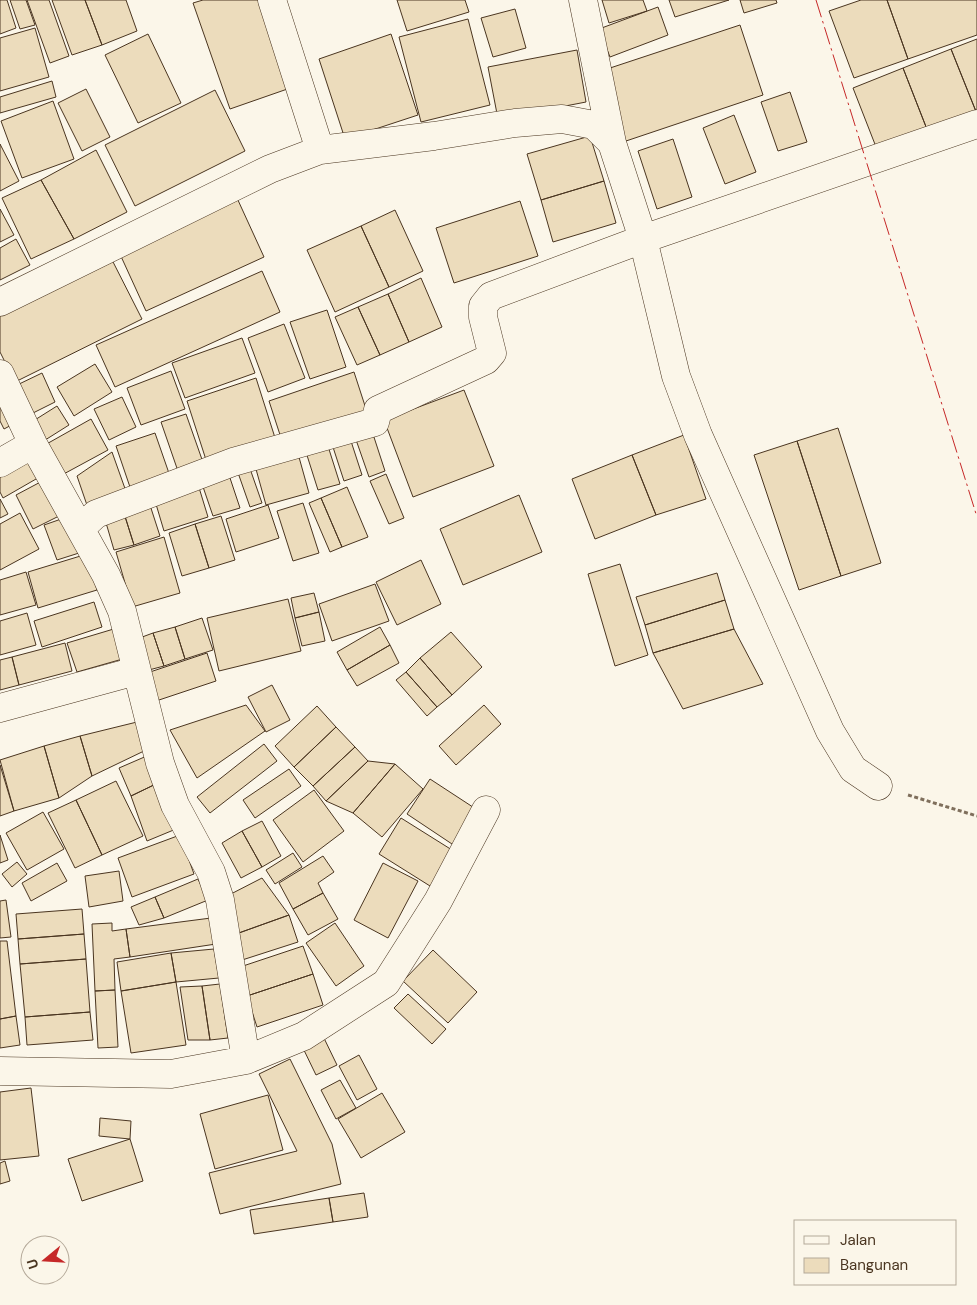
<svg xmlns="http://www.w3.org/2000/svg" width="977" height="1305" viewBox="0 0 977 1305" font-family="'DM Sans',sans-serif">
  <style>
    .building { fill: #ecdcbc; stroke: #4a3520 }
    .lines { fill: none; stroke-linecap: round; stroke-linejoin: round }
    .minor-casing { stroke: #4a3520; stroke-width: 29 }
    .path { stroke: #7f6f5c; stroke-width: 3; stroke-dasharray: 4 2.5; stroke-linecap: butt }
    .minor { stroke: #fbf6e9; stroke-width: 28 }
    .power { stroke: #c62828; stroke-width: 1; stroke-dasharray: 18 4 2.5 4; stroke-linecap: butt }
  </style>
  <rect width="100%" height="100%" fill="#fbf6e9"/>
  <!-- building -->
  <path class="building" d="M0,0H7L16,28L0,34Z
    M10,0H26L35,25L20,29Z
    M27,0H49L69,56L50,63Z
    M52,0H85L102,45L72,55Z
    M85,0H126L137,31L102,45Z
    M203,0H267L296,86L230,109L193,3Z
    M397,0H465L469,12L407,31Z
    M602,0H643L647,11L609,23Z
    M669,0H729L675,17Z
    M740,0H776L777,3L744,13Z
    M861,0H887L908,59L854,78L829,11Z
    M887,0H977V35L908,59Z
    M658,7L668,35L610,57L599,29Z
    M515,9L526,48L493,57L481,18Z
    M468,19L490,105L421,122L399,37Z
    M740,25L763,95L623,142L601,71Z
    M35,28L49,77L0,91V38Z
    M148,34L181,103L138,123L105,55Z
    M391,34L418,115L345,139L319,59Z
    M977,39V114L951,49Z
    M951,49L977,114L930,137L903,68Z
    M577,50L586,102L498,119L488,67Z
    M903,68L930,137L878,152L853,88Z
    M52,81L56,97L0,113V97Z
    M86,89L110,137L82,151L58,103Z
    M215,90L245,151L135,206L105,145Z
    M790,92L807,142L778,151L761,102Z
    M53,101L74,159L22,178L1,121Z
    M734,115L756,172L725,184L703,128Z
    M590,136L604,181L541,200L527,154Z
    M673,139L692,197L657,209L638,151Z
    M0,144L19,181L0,191Z
    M96,150L127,212L74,239L41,180Z
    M41,180L74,239L31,259L2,198Z
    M604,181L616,223L553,242L541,200Z
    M237,198L264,257L146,311L119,252Z
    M520,201L538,256L454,283L436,228Z
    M0,209L14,235L0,242Z
    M395,210L423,271L389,287L361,226Z
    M361,226L389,287L335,312L307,250Z
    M16,239L30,265L0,280V248Z
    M108,252L142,319L15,382L0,352V306Z
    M262,271L280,312L115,387L96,345Z
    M421,278L442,327L409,342L388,294Z
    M388,294L409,342L380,355L358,307Z
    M358,307L380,355L357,365L335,317Z
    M327,310L346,367L310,379L290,322Z
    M284,324L305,378L268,392L248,338Z
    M242,338L255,373L185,398L172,363Z
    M95,364L112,392L74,416L57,387Z
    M171,371L185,409L141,425L127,388Z
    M354,372L368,415L283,444L269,401Z
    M42,373L55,402L29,415L15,386Z
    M256,378L277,444L208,466L187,401Z
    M0,386L19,421L4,429L0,421Z
    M464,390L494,466L413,497L384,420Z
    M122,397L136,427L109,440L94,409Z
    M57,406L69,425L42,442L30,423Z
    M186,414L205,468L180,477L161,422Z
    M91,419L108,450L60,476L43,446Z
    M371,428L385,471L369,477L354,434Z
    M838,428L881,563L841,576L797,441Z
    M155,433L171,479L132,493L116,446Z
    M349,435L362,475L344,481L331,441Z
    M684,435L706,499L656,515L632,455Z
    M797,441L841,576L799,590L754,455Z
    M327,443L340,484L318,490L305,449Z
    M297,450L309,493L266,505L254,462Z
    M30,452L43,475L3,498L0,492V468Z
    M112,452L128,497L89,511L77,476Z
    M632,455L656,515L595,539L572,479Z
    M248,463L262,503L250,507L236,467Z
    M227,469L240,508L213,516L200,478Z
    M386,474L404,518L389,524L370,481Z
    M48,478L65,513L33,529L16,495Z
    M197,481L208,517L164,531L153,494Z
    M347,487L368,537L342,547L321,498Z
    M519,495L542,552L463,585L440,529Z
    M321,498L342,547L330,552L309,503Z
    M0,499L8,514L0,518Z
    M149,502L160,536L134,545L123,510Z
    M303,503L319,553L293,561L277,511Z
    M268,505L279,538L236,552L226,519Z
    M123,510L134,545L114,550L104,516Z
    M20,513L39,549L0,570V524Z
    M221,516L235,560L209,568L195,524Z
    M67,517L79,553L57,560L44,525Z
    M195,524L209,568L182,576L169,533Z
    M164,537L180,593L132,607L116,552Z
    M87,554L97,590L38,608L28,572Z
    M421,560L441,604L397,625L376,582Z
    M620,564L648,655L615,666L588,574Z
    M26,572L36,605L0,615V580Z
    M717,573L725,600L645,625L636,597Z
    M375,584L389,621L332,641L319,604Z
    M314,593L319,612L295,618L291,598Z
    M288,599L301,651L219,671L207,618Z
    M725,600L734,629L653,653L645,625Z
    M94,602L102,627L42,647L34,621Z
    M319,612L325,641L302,646L295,618Z
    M27,613L36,645L0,655V621Z
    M202,618L213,650L185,659L175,627Z
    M175,627L185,659L164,666L153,633Z
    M380,627L390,645L347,670L337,652Z
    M117,628L126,658L77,672L67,643Z
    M734,629L763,684L683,709L653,653Z
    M451,632L482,667L452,695L420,658Z
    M153,633L164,666L145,671L134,640Z
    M65,643L72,671L19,685L12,657Z
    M390,645L399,663L357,686L347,670Z
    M207,653L216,681L153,702L144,674Z
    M12,657L19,685L0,690V660Z
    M420,658L452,695L437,707L406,672Z
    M406,672L437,707L427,716L396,680Z
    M272,685L290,720L266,732L248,697Z
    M246,705L265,731L197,778L170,730Z
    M484,705L501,724L456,765L439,746Z
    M317,706L336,727L294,767L275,746Z
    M137,722L144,751L92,776L80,736Z
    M336,727L355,747L313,786L294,767Z
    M80,736L92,776L59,798L44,746Z
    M264,744L277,761L210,813L197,797Z
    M44,746L59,798L14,811L0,760Z
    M355,747L368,761L326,801L313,786Z
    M149,755L160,782L131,796L119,768Z
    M368,761L395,764L353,813L326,801Z
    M395,764L423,789L382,837L353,813Z
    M0,765L14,811L0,816Z
    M289,769L301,786L255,818L243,800Z
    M430,779L482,813L458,848L407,814Z
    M116,781L143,836L102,855L76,800Z
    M160,782L176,829L147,841L131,796Z
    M314,790L344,831L303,862L273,820Z
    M76,800L102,855L75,868L48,813Z
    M43,812L64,849L27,870L6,833Z
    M401,818L460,855L438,891L379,854Z
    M262,821L281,856L262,867L242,831Z
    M242,831L262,867L241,878L222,843Z
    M0,835L8,860L0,863Z
    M180,835L194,874L132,897L118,858Z
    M293,853L302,867L275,884L266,870Z
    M323,856L334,872L318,883L323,893L293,909L279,883Z
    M17,862L27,874L12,887L2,874Z
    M57,863L67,881L31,901L22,883Z
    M383,863L418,881L388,938L354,920Z
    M119,871L123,901L89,907L85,876Z
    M262,878L289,915L236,934L227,896Z
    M198,879L208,900L164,918L155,897Z
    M323,893L338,919L308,935L293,909Z
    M155,897L164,918L139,925L131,907Z
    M6,900L11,937L0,938V901Z
    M82,909L84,934L18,939L16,914Z
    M289,915L298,942L239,961L236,934Z
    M211,918L216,944L130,957L126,929Z
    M112,923V931L126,929L130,957L114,959L115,990L95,991L92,924Z
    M335,923L364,966L336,986L306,943Z
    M84,934L86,959L20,964L18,939Z
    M0,941H7L16,1016L0,1019Z
    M303,946L313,974L247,996L237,968Z
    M214,949L219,978L176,982L171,953Z
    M433,950L477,992L448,1023L403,981Z
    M171,953L176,982L121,991L117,962Z
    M86,959L90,1012L25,1017L20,964Z
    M313,974L323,1005L257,1027L247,996Z
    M176,982L186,1045L131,1053L121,991Z
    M220,984L228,1038L210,1040L202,986Z
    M202,986L210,1040H188L180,987Z
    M115,990L118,1047L98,1048L95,991Z
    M408,994L446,1029L432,1044L394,1008Z
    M90,1012L93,1040L27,1045L25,1017Z
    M16,1016L20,1045L0,1048V1019Z
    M322,1034L337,1065L316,1075L301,1044Z
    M359,1055L377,1089L357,1100L339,1066Z
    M290,1059L332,1144L341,1184L220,1214L209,1173L297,1151L259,1074Z
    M340,1080L356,1108L336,1119L321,1090Z
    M31,1088L39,1156L0,1160V1092Z
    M382,1093L405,1132L361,1158L338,1119Z
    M268,1095L283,1150L215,1169L200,1114Z
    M100,1118L131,1121L130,1139L99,1136Z
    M130,1139L143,1181L82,1201L68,1159Z
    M5,1161L10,1181L0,1184V1163Z
    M364,1193L368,1217L333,1222L329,1198Z
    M329,1198L333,1222L254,1234L250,1210Z"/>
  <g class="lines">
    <!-- minor casing -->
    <g class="minor-casing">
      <path id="minor" d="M272,0L320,150
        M583,0L612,143L643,239L676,376L698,435L830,731L853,769L878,786
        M0,302L270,169L320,150L434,136L515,123L562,119L594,125L612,143
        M0,374L33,444L106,575L122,611L160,763L175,805L211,872L220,900L246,1060
        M0,463L33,444
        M81,528L96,514L233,462L375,422L378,410L486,360L492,353L483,317V306L491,296L643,239L977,124
        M0,708L136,671
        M0,1071L171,1074L246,1060L304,1036L386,983L438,901L486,810"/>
    </g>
    <!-- path -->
    <path class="path" d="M908,795L977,816"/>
    <!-- minor -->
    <use href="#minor" class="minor"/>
    <!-- power -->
    <path class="power" d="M816,0L977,517"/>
  </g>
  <!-- legend -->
  <rect x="794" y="1220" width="162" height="65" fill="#fbf6e9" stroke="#b4a999"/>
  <rect x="804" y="1236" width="25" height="8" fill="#fbf6e9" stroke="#b4a999"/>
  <text x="840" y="1245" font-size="15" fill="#4a3520">Jalan</text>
  <rect x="804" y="1258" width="25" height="15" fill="#ecdcbc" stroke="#b4a999"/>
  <text x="840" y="1270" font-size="15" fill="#4a3520">Bangunan</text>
  <!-- north arrow -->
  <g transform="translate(45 1260) rotate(252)"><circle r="24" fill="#fbf6e9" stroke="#b4a999"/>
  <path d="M0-4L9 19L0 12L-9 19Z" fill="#c62828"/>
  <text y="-8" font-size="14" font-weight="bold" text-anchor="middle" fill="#4a3520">U</text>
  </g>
</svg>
